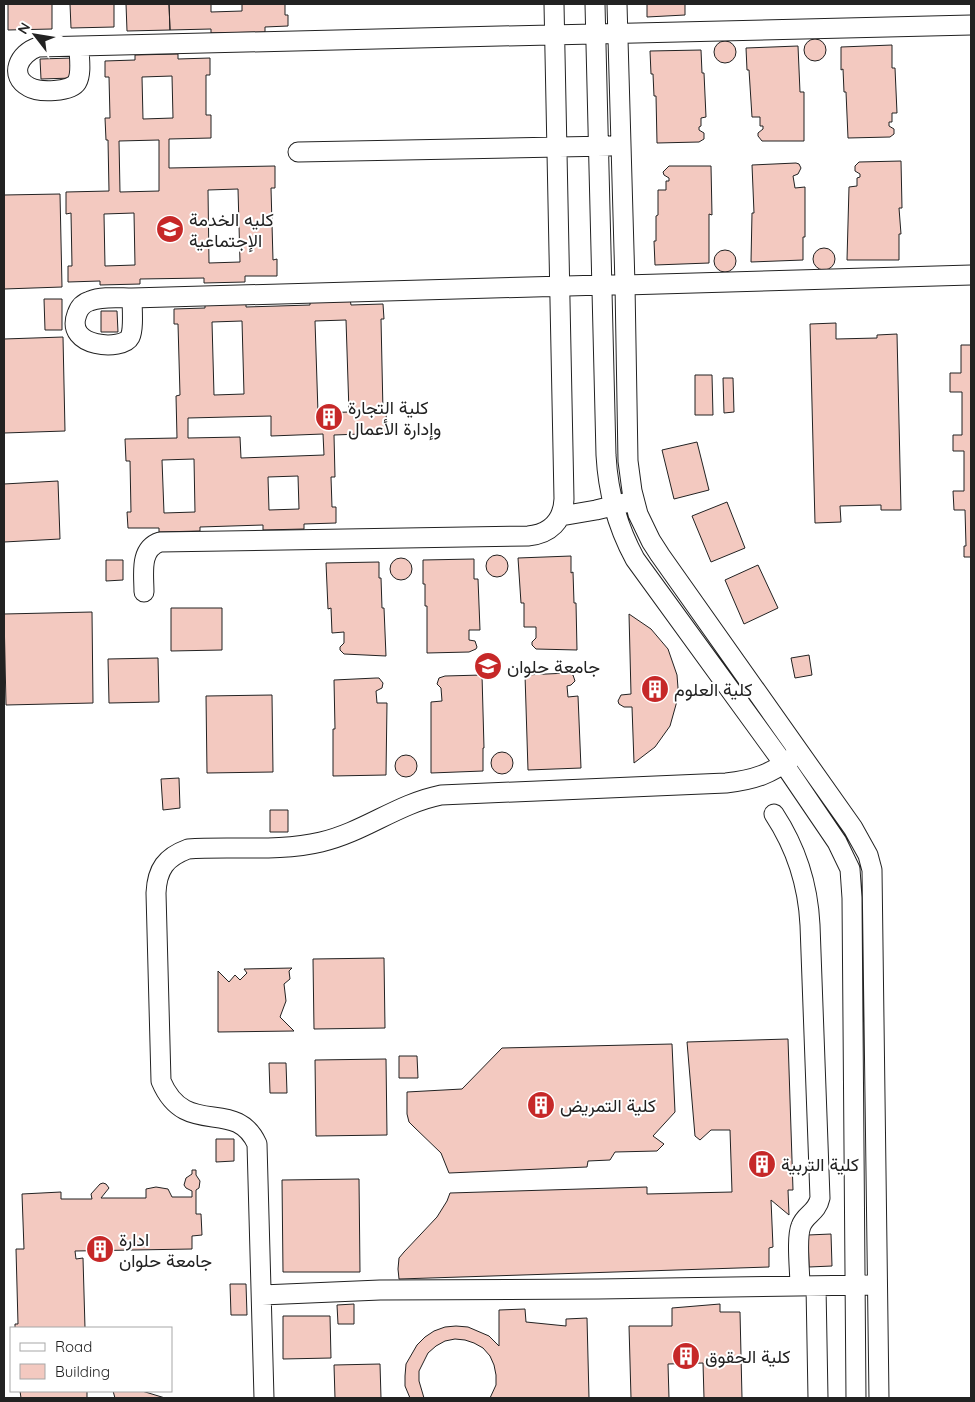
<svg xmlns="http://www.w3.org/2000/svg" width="975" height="1402" viewBox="0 0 975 1402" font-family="Quicksand,Vazirmatn,sans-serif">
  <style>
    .building { fill: #f3c9c0; stroke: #222; fill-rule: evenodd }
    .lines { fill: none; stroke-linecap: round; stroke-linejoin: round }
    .minor-casing { stroke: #222; stroke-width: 21 }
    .minor { stroke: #fff; stroke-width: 19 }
    .labels { text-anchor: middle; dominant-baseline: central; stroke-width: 4; stroke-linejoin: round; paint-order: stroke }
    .poi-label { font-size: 18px; fill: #222; stroke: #fff; text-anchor: start }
  </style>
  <rect width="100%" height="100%" fill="#fff"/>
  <!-- building -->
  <path class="building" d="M8,4H52V29L8,30Z
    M70,4H114V27L71,28Z
    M126,4H169L170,30L127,31Z
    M169,4H211V12L242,11V4H285V15H288V26L265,27V32L211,33V29L170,30Z
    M647,4H685V15L647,17Z
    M804 50a11 11 0 1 1 22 0a11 11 0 1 1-22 0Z
    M714 52a11 11 0 1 1 22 0a11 11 0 1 1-22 0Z
    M892,45V68H895L897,113H892V122H889V126L894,129V134L890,137L848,138L846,92H844L843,69L841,70V47Z
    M798,46L800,92H804V141H762L758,136V133L763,129V126H760V117H752L749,70H747L746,48Z
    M701,50L702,73H704L706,117L701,118V126L699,127V130L704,133V139L699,142L657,143L656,96H654L653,74H651L650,51Z
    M178,54V59L210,58V75H206V115H211V138L169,139V168L275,166V188H271L273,260L277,259V276H245V282L204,283V278L140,279V284L100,285V281L68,282V266H72L71,213L66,214V192L109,191L108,140H106L105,118H110L109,77H105V61L135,60V55ZM172,76L173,118L143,119L142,77ZM159,140V191L120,192L119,141ZM238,189L240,262L209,263L208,190ZM134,213L135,265L105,266L104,214Z
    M72,58V78L41,79L40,59Z
    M901,161L902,208H899L901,234H899V260H847L849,187L857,186V178L860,177V174L855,171V166L859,162Z
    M796,163L799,164L801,168L798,174L793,176L795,188L805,187V237H803V260L751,262L752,213H754L752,165Z
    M669,166H711L712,215L709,214V263L655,265L654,241H656V216L658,215V190H666V181H669V178L664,175L663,172Z
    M60,194L62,287L4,289V195Z
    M813 259a11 11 0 1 1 22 0a11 11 0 1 1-22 0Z
    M714 261a11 11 0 1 1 22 0a11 11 0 1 1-22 0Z
    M44,299H62V330H45Z
    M350,299L351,305L383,304L384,319H381L383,412H386L387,433L334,435L335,477H331L332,507H336V523L304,524V529L263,530V525L200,527V531L159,532V528H128L127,512H131L130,461H126L125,439L177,438L176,396L180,395L178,324H174V309L205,308V303L246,302V307L310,305V300ZM346,320L349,412L318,413L315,321ZM242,321L244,394L214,395L212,322ZM271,416V436L323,434L324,455L241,458L240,437L188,438V418ZM194,459L195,512L164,513L162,460ZM298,476L299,509L269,510L268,477Z
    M101,311H117L118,332H101Z
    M836,323V339L877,338V335L897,334L901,510H881V505L840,506L841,522L815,523L810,324Z
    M63,337L65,431L4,433V339Z
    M961,345H971V557H964V546H966L965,510H954L953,491H964V451H953V435H962V392H950V373H961Z
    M695,375H712L713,415H695Z
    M723,378H733L734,412L724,413Z
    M697,442L709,490L674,499L662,450Z
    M58,481L60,539L4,542V484Z
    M727,502L745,548L711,562L692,516Z
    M486 566a11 11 0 1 1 22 0a11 11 0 1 1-22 0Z
    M571,556V573L573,572L574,603H576L577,650L536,649L532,645V642L536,638V627H524V603H521L518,558Z
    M390 569a11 11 0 1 1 22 0a11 11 0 1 1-22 0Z
    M474,559V579H478L480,630H469V640L475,641L477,647L476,649L469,652L427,653V606H425V584H423V560Z
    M106,560H123V580L106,581Z
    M379,562V578H381L382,608H384L386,656L344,654L340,650V647L344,643V632L332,633L331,608L328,609L326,563Z
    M758,565L778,608L744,624L725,580Z
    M171,608H222V650L171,651Z
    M92,612L93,703L6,705L4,614Z
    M629,614L651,629L668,649L677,675L678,688L677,701L670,726L655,747L634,763L632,707H624L619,704L618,701L621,695L631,694Z
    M809,655L812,675L795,678L791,658Z
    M158,658L159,702L109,703L108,659Z
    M568,673L573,675L575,681L571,685L567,686L568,697L578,696L581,768L528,770L525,675Z
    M482,675L484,748H483V771L431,773V702L442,701L441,688L437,684L439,678L445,676Z
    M376,678H379L383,683L382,688L376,691L377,703H387L386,775L333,776V729H335L334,680Z
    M272,695L273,772L207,773L206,696Z
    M491 763a11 11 0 1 1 22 0a11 11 0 1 1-22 0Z
    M395 766a11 11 0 1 1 22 0a11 11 0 1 1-22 0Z
    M179,778L180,808L163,810L161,779Z
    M270,810H288V832H270Z
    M384,958L385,1028L314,1029L313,959Z
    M292,968L289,971L290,979L284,984L286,1001L280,1017L294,1031L218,1032V971L229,982L235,975L240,980L247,973L244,969Z
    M788,1039L793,1190H788L789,1215L771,1200L773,1247L769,1248V1267L399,1279L398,1269L399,1258L404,1252L437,1217L447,1201L450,1193L647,1187V1194L732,1192L730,1130H711L700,1140L695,1136L687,1042Z
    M672,1044L675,1112L653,1136L664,1144L657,1151L615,1152L610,1160L588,1161L587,1167L449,1173L441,1153L414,1127L409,1122L407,1114V1092L462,1089L502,1048Z
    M399,1056H417L418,1078H399Z
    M386,1059L387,1135L316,1136L315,1060Z
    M269,1063H286L287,1093H270Z
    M216,1139H234V1161L216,1162Z
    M192,1170H196V1175L200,1181L199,1188L196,1190V1214H201L202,1235L192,1236V1249L75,1251L76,1259L83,1258L85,1328H15V1324H18L16,1249H24L22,1194L61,1192V1199H92L91,1194L100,1184L103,1183L106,1184L109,1188L101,1198H146V1189L156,1187L168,1189L172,1197H192V1191L186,1188L184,1185L186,1178L192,1174Z
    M359,1179L360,1272H283L282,1180Z
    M831,1234L832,1266L809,1267L808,1235Z
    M230,1284H246L247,1315H231Z
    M354,1304V1324H338L337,1305Z
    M720,1304V1312H740L742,1398H704L703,1363L668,1364L669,1398H631L629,1326H672V1308Z
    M525,1309L526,1322L566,1326V1319L587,1318L589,1398H490L496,1385V1375L494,1365L490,1356L483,1348L474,1343L465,1340L455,1339L445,1341L436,1346L428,1353L419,1371V1381L424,1398H410L405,1386V1376L406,1364L417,1345L425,1337L434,1331L445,1327L456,1326L468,1327L489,1336L499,1346V1310Z
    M283,1316H330L331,1358L283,1359Z
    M380,1364L381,1398H335L334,1365Z
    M20,1391H87V1398H21Z
    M113,1391H142L165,1398H115Z"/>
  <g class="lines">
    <!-- minor casing -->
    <g class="minor-casing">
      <path id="minor" d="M595,4L606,455C608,492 617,526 635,559L784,764L837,842L850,869L852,898L856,1398
        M617,4L625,285L628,461L632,491L638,514L651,541L660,555L853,828L868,855L872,870L879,1398
        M79,47C79,57 82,73 77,82C71,92 39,93 29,87C8,76 19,53 38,47L971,25
        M298,152L610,146
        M132,298C132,308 134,329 130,337C123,351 64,348 77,314C79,308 83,303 90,301C102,296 119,298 132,298L603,285H625L971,275
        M561,516L596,510L625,503
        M144,592C144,574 139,549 160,542L528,536C550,534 563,521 564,499L554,4
        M774,814C797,849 808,884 810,925L820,1198C817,1213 805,1214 801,1226C796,1238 800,1272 800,1286
        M816,1286L818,1398
        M262,1295L380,1290L598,1289L868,1285
        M264,1398L257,1144C235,1096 186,1140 161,1081L156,893C157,869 166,857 188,849C230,846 280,852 321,842C364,832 397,804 441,795L726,783C754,780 771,774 793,757"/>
    </g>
    <!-- minor -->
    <use href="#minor" class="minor"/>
  </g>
  <!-- icons -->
  <defs>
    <g id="university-disc" transform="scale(1.4375)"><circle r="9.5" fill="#c62828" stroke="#fff"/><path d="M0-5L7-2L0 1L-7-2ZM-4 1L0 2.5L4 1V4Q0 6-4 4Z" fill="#fff"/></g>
    <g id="building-disc" transform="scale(1.4375)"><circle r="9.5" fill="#c62828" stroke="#fff"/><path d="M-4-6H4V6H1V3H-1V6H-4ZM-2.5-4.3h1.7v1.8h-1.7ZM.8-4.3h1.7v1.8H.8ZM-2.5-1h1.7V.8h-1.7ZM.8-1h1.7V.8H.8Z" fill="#fff"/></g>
  </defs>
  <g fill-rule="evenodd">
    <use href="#university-disc" x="170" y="229"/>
    <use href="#building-disc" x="329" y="417"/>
    <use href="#university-disc" x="488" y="666"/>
    <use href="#building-disc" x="655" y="689"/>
    <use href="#building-disc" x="541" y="1105"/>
    <use href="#building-disc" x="762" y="1164"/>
    <use href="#building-disc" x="100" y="1249"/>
    <use href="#building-disc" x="686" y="1356"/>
  </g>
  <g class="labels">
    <!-- poi labels -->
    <g class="poi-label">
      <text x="189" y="219">كليه الخدمة<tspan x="189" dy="21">الإجتماعية</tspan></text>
      <text x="348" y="407">كلية التجارة<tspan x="348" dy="21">وإدارة الأعمال</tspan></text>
      <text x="507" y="666">جامعة حلوان</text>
      <text x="674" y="689">كلية العلوم</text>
      <text x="560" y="1105">كلية التمريض</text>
      <text x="781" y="1164">كلية التربية</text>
      <text x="119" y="1239">ادارة<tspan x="119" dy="21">جامعة حلوان</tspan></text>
      <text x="705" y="1356">كلية الحقوق</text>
    </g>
  </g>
  <!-- border -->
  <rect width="975" height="1402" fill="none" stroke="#222222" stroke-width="10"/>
  <!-- legend -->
  <rect x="10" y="1327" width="162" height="65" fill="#ffffff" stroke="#a7a7a7"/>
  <rect x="20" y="1343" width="25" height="8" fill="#ffffff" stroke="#a7a7a7"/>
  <text x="55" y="1352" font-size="15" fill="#222222">Road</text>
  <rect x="20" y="1364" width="25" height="15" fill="#f3c9c0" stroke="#a7a7a7"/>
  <text x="55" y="1377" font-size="15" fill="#222222">Building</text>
  <!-- north arrow -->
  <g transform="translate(35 35) rotate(301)" stroke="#ffffff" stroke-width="4" paint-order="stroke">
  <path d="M0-4L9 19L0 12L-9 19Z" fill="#222222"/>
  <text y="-8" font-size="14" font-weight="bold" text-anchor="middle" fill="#222222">N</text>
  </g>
</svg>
